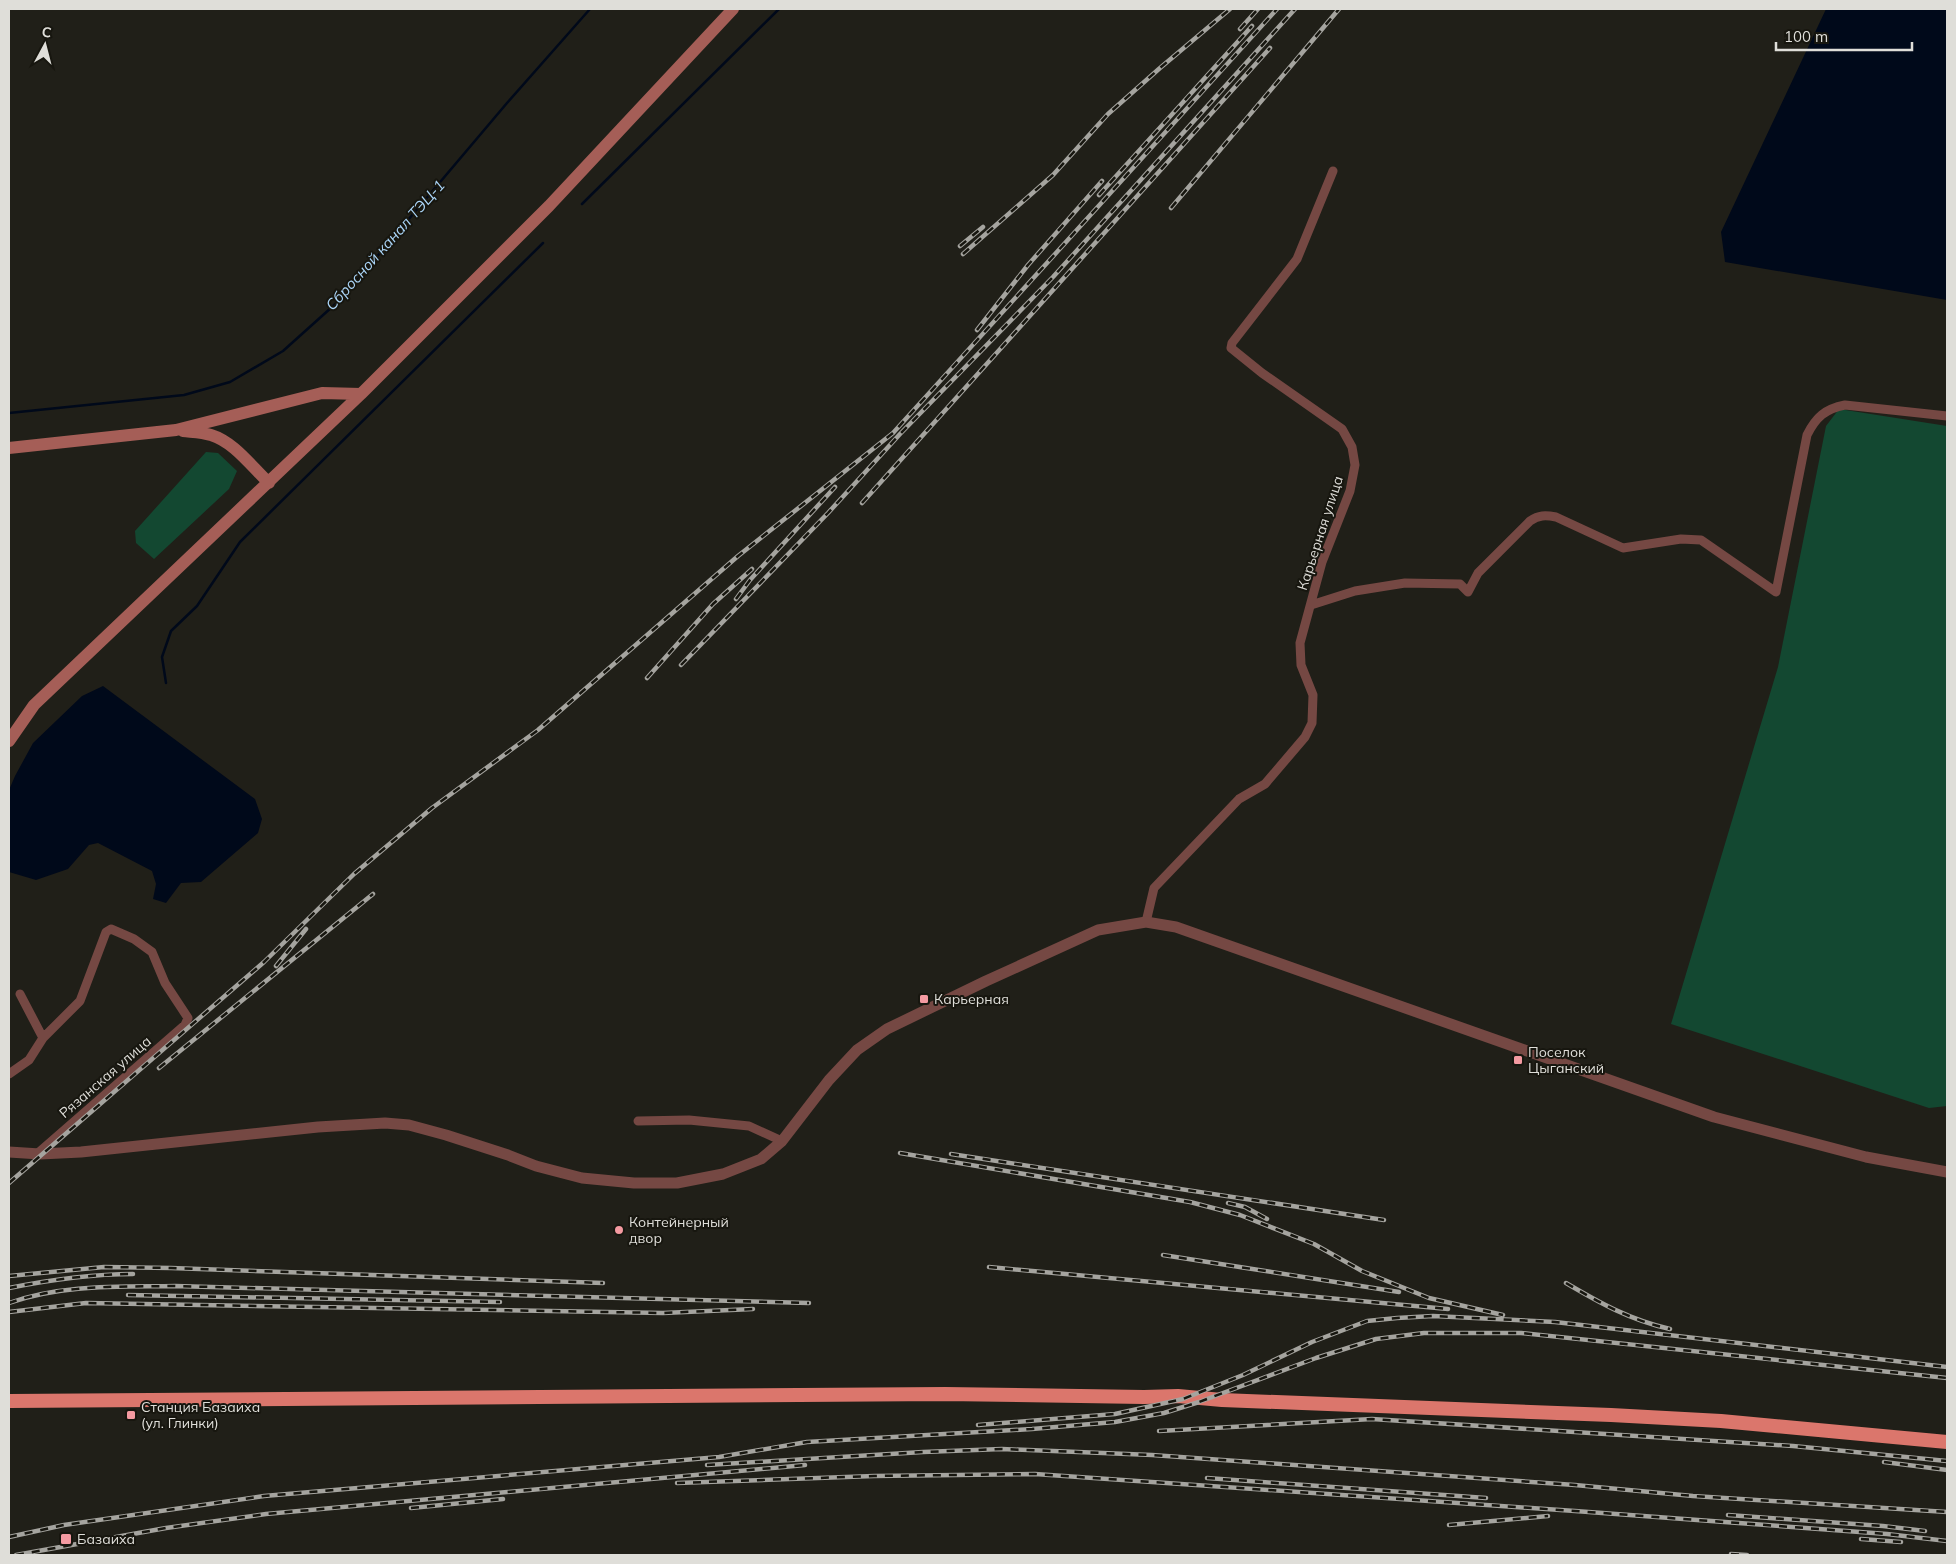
<svg xmlns="http://www.w3.org/2000/svg" width="1956" height="1564" viewBox="0 0 1956 1564" font-family="Mulish,sans-serif">
  <style>
    .green { fill: #134831 }
    .water { fill: #00091a }
    .lines { fill: none; stroke-linecap: round; stroke-linejoin: round }
    .stream { stroke: #00091a; stroke-width: 2.5 }
    .minor { stroke: #754843; stroke-width: 9 }
    .tertiary { stroke: #754843; stroke-width: 11 }
    .secondary { stroke: #a55e57; stroke-width: 12 }
    .trunk { stroke: #db766c; stroke-width: 14 }
    .rail-casing { stroke: #a5a49f; stroke-width: 4.5 }
    .rail { stroke: #17160f; stroke-width: 2.5; stroke-dasharray: 8; stroke-linecap: butt }
    .poi-dot { fill: #f49aa1; stroke: #17160f; stroke-width: 2 }
    .labels { text-anchor: middle; dominant-baseline: central; stroke-width: 4; stroke-linejoin: round; paint-order: stroke }
    .street-label { font-size: 14px; fill: #dfded9; stroke: #17160f }
    .poi-label { font-size: 14px; fill: #dfded9; stroke: #17160f; text-anchor: start }
    .water-label { font-size: 15px; font-style: italic; fill: #acd6f9; stroke: #17160f }
  </style>
  <rect width="100%" height="100%" fill="#201f18"/>
  <!-- green -->
  <path class="green" d="M1839,409L1947,426V1106L1929,1108L1671,1024L1778,667L1826,426Z
    M206,452L218,453L237,471L229,489L154,559L136,543L135,531Z"/>
  <!-- water -->
  <path class="water" d="M1826,9H1947V300L1725,262L1721,232Z
    M103,686L255,799L262,819L258,833L201,882L181,883L166,903L153,899L156,884L152,871L98,843L89,845L68,869L36,880L9,872V790L15,776L33,743L82,696Z"/>
  <g class="lines">
    <!-- stream -->
    <path class="stream" d="M582,204L779,9
      M9,413L184,395L230,382L283,351L342,298L507,103L590,9
      M166,683L162,657L171,631L197,606L240,542L543,243"/>
    <!-- minor -->
    <path class="minor" d="M1311,605L1355,591L1405,583L1460,584L1468,592L1478,573L1530,521C1539,515 1545,515 1556,517L1623,548L1681,539L1701,540L1776,592L1807,435C1816,417 1825,409 1845,405L1947,416
      M1146,922L1154,888L1239,799L1265,784L1305,737L1312,723L1313,695L1301,665L1300,643L1322,562L1350,491L1355,465L1352,447L1342,429L1262,373L1231,348L1232,343L1297,259L1333,171
      M9,1074L29,1060L43,1038L20,994
      M638,1121L689,1120L749,1126L782,1141
      M37,1154L185,1025L188,1018L165,983L152,952L134,939L111,929L106,932L80,1001L43,1038"/>
    <!-- tertiary -->
    <path class="tertiary" d="M9,1152L40,1154L81,1152L318,1127L385,1123L409,1125L446,1135L508,1155L536,1166L582,1178L634,1183H677L723,1174L761,1159L782,1141L829,1080L857,1050L887,1029L986,981L1098,930L1146,922L1176,927L1714,1117L1866,1157L1947,1172"/>
    <!-- secondary -->
    <path class="secondary" d="M183,431C192,432 202,432 211,435C234,442 251,466 269,483
      M9,448L176,430L322,393L361,394
      M9,741L34,705L361,394L549,206L733,9"/>
    <!-- trunk -->
    <path class="trunk" d="M9,1401L945,1394L1144,1397L1178,1396L1222,1400L1611,1415L1721,1421L1947,1442"/>
    <!-- rail casing -->
    <g class="rail-casing">
      <path id="rail" d="M1240,29L1258,9
        M1099,195L1252,26
        M1171,208L1339,9
        M960,246L983,227
        M963,254L1053,175L1108,114L1160,68L1230,9
        M977,330L1028,265L1102,181
        M862,503L1270,48
        M736,599L750,580L835,487
        M681,665L828,513L900,434L1053,277L1295,9
        M647,678L713,604L752,569
        M276,966L306,929
        M159,1068L373,894
        M900,1153L1190,1202L1240,1215L1314,1244L1362,1271L1429,1298L1503,1315
        M951,1154L1384,1220
        M9,1183L264,962L354,874L432,808L538,730L738,556L893,433L1277,9
        M1228,1203L1245,1207L1267,1219
        M1163,1255L1399,1292
        M989,1267L1448,1309
        M9,1276L104,1267L171,1268L603,1283
        M1566,1283C1600,1303 1630,1320 1670,1329
        M9,1288C49,1280 92,1274 133,1274
        M128,1295L500,1302
        M9,1303C62,1284 120,1287 175,1286L809,1303
        M9,1312L86,1303L663,1313L753,1309
        M978,1425L1115,1414L1183,1399L1243,1375L1312,1342L1367,1321L1397,1318L1433,1316L1555,1322L1947,1367
        M1159,1431L1372,1419L1793,1446L1947,1461
        M1884,1462L1947,1470
        M707,1465L923,1452L1002,1449L1078,1452L1152,1455L1575,1485L1693,1496L1947,1512
        M1207,1478L1486,1498
        M677,1483L874,1476L1035,1474L1575,1511L1887,1534L1947,1541
        M411,1508L503,1499
        M1728,1515L1883,1526L1925,1531
        M1449,1525L1548,1516
        M9,1537L64,1525L264,1496L719,1457L807,1442L1032,1429L1115,1422L1164,1413L1199,1402L1316,1358L1376,1339L1424,1333H1521L1947,1378
        M1861,1539L1901,1542
        M1731,1554L1747,1555
        M16,1555L166,1528L266,1514L805,1465"/>
    </g>
    <!-- rail -->
    <use href="#rail" class="rail"/>
  </g>
  <!-- markers -->
  <g class="poi-dot">
    <rect x="919" y="994" width="10" height="10" rx="2.5"/>
    <rect x="1513" y="1055" width="10" height="10" rx="2.5"/>
    <circle cx="619" cy="1230" r="5"/>
    <rect x="126" y="1410" width="10" height="10" rx="2.5"/>
    <rect x="60" y="1533" width="12" height="12" rx="2.5"/>
  </g>
  <g class="labels">
    <!-- street labels -->
    <g class="street-label">
      <text transform="translate(1320 533) rotate(-72)">Карьерная улица</text>
      <text transform="translate(105 1077) rotate(-41)">Рязанская улица</text>
    </g>
    <!-- poi labels -->
    <g class="poi-label">
      <text x="934" y="999">Карьерная</text>
      <text x="1528" y="1052">Поселок<tspan x="1528" dy="16">Цыганский</tspan></text>
      <text x="629" y="1222">Контейнерный<tspan x="629" dy="16">двор</tspan></text>
      <text x="141" y="1407">Станция Базаиха<tspan x="141" dy="16">(ул. Глинки)</tspan></text>
      <text x="77" y="1539">Базаиха</text>
    </g>
    <!-- water labels -->
    <g class="water-label">
      <text transform="translate(385 245) rotate(-48)">Сбросной канал ТЭЦ-1</text>
    </g>
  </g>
  <!-- border -->
  <rect width="1956" height="1564" fill="none" stroke="#dfded9" stroke-width="20"/>
  <!-- north arrow -->
  <g transform="translate(45 45) rotate(7)" stroke="#17160f" stroke-width="4" paint-order="stroke">
  <path d="M0-4L9 19L0 12L-9 19Z" fill="#dfded9"/>
  <text y="-8" font-size="14" font-weight="bold" text-anchor="middle" fill="#dfded9">С</text>
  </g>
  <!-- scale -->
  <path d="M1776 42v8h136v-8" fill="none" stroke="#dfded9" stroke-width="2.5"/>
  <text x="1784" y="42" font-size="15" fill="#dfded9" stroke="#17160f" stroke-width="4" paint-order="stroke">100 m</text>
</svg>
